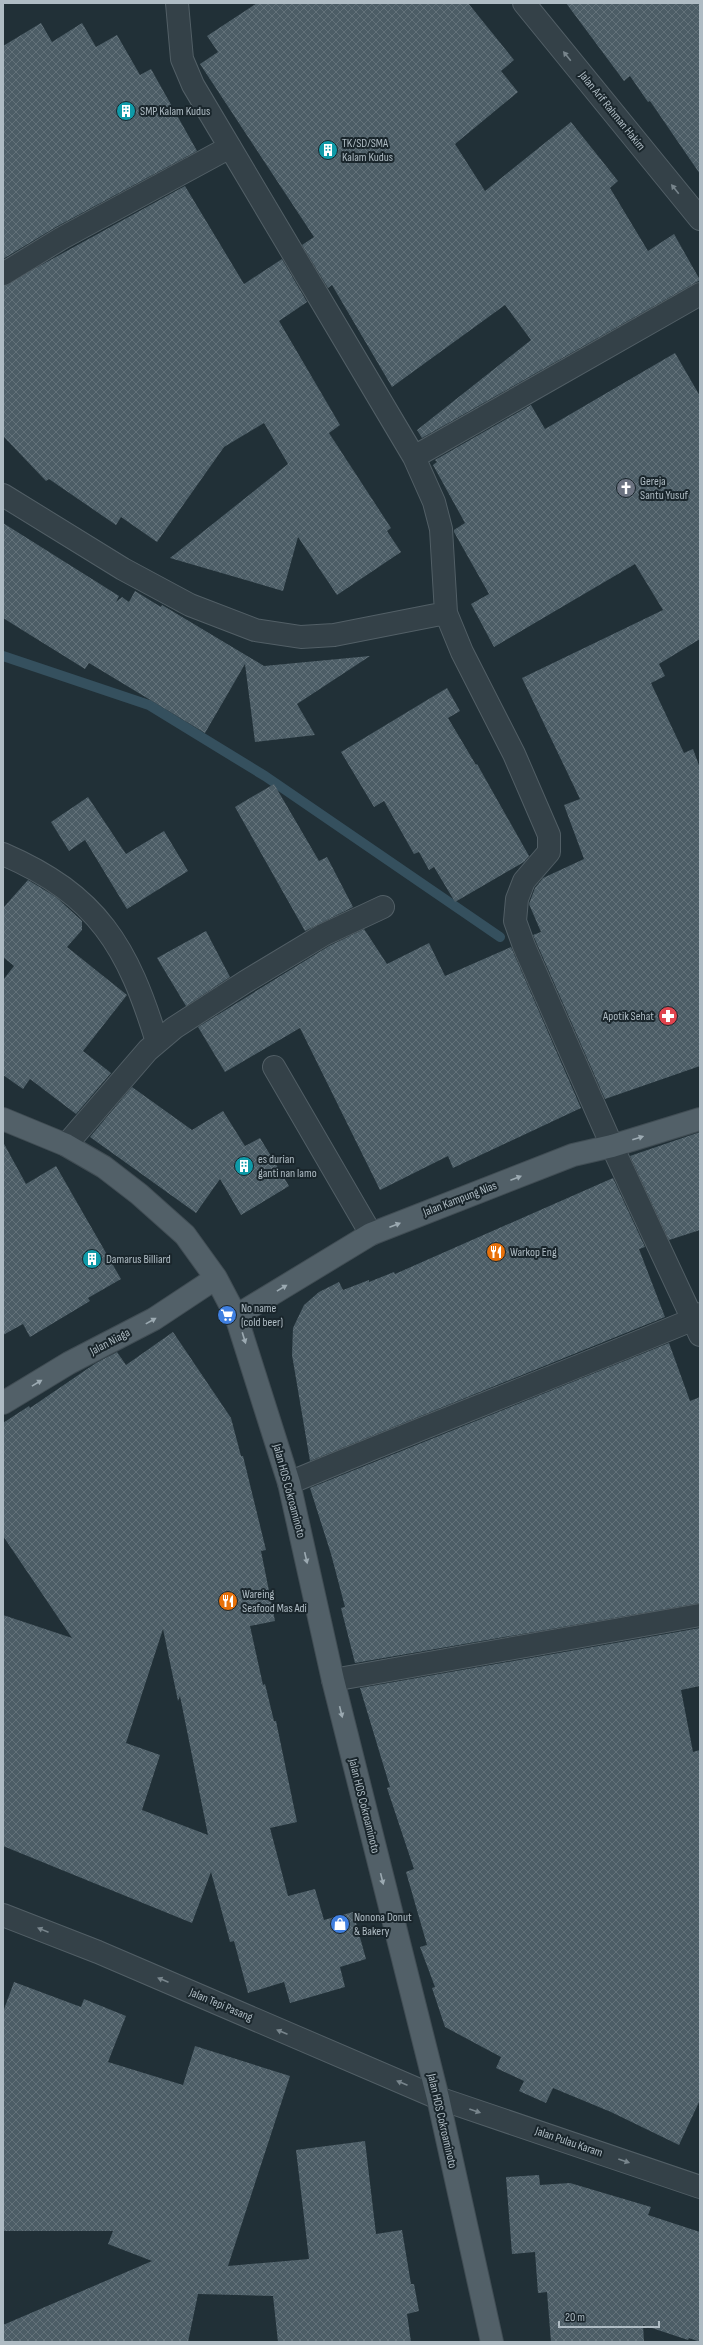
<svg xmlns="http://www.w3.org/2000/svg" width="703" height="2345" viewBox="0 0 703 2345" font-family="'Sofia Sans Condensed',sans-serif">
  <style>
    .lines { fill: none; stroke-linecap: round; stroke-linejoin: round }
    .stream { stroke: #35505e; stroke-width: 10 }
    .building { fill: url(#building-cross-hatch); fill-rule: evenodd }
    .minor-casing { stroke: #525f66; stroke-width: 24 }
    .major-casing { stroke: #414d54; stroke-width: 24 }
    .minor { stroke: #344148; stroke-width: 22 }
    .major { stroke: #526068; stroke-width: 22 }
    .oneway { fill: #78858c }
    .oneway2 { fill: #9caab2 }
    .labels { text-anchor: middle; dominant-baseline: central; stroke-width: 4; stroke-linejoin: round; paint-order: stroke }
    .poi-label { font-size: 12px; fill: #afbcc4; stroke: #1a262c; text-anchor: start }
    .street-label { font-size: 12px; fill: #afbcc4; stroke: #1a262c }
  </style>
  <defs>
    <pattern id="building-cross-hatch" width="8" height="8" patternUnits="userSpaceOnUse"><rect width="8" height="8" fill="#4c5d66"/><path d="M0 0l8 8M0 8l8-8" fill="none" stroke="#63727a"/></pattern>
  </defs>
  <rect width="100%" height="100%" fill="#213037"/>
  <g class="lines">
    <!-- stream -->
    <path class="stream" d="M3,656L149,705L265,776L500,937"/>
  </g>
  <!-- building -->
  <path class="building" d="M257,3H468L514,60L501,71L518,92L455,144L485,191L571,122L618,181L610,188L648,251L674,234L700,280L422,438L417,430L531,340L505,305L392,387L332,285L328,288L302,245L314,237L200,64L218,52L207,36Z
    M566,3H700V174L650,101L648,102L630,76L624,81Z
    M41,23L52,42L82,23L96,47L117,35L140,75L151,69L197,151L56,227L3,259V46Z
    M185,186L244,284L282,259L307,302L279,321L340,425L329,433L391,528L387,531L401,552L337,595L298,537L283,591L170,558L288,464L264,423L224,447L157,542L121,517L116,525L49,479L46,481L3,436V286Z
    M675,353L700,396V639L659,664L665,676L651,683L684,753L693,749L700,768V1066L605,1099L533,935L541,932L529,904L535,888L543,878L584,859L564,805L580,799L522,678L663,610L635,564L494,647L471,604L489,594L454,532V530L465,523L433,465L437,462L435,460L531,405L545,429Z
    M3,523L119,596L116,602L122,597L129,602L135,591L161,607L162,605L264,666L370,656L297,704L315,735L255,742L245,664L205,733L89,663L85,669L3,618Z
    M447,688L460,711L448,718L476,765L477,764L529,856L524,862L455,902L434,867L429,870L419,852L414,854L384,801L374,807L341,752Z
    M274,784L319,861L327,857L353,907L305,931L235,807Z
    M88,797L126,854L164,831L188,871L127,909L85,840L69,851L51,822Z
    M28,880L56,897L82,921V930L67,947L127,995L83,1051L111,1073L76,1114L30,1079L23,1089L3,1075V980L14,966L3,957V908Z
    M364,929L387,964L429,943L445,976L511,947L581,1108L453,1168L448,1156L380,1190L300,1028L225,1072L198,1027L329,946Z
    M206,931L230,977L186,1006L157,958Z
    M132,1087L192,1130L223,1111L245,1146L260,1138L289,1186L241,1215L220,1179L196,1213L90,1137Z
    M700,1132V1230L669,1240L630,1156Z
    M3,1142L26,1184L56,1166L121,1279L88,1298L90,1301L30,1337L23,1324L3,1335Z
    M613,1178L645,1247L639,1249L665,1317L310,1461L292,1355L293,1328L304,1305L319,1292L339,1282L343,1290L369,1280V1282L394,1272L395,1274Z
    M173,1332L231,1418L241,1456H243L266,1550L261,1551L275,1621L250,1626L263,1685L265,1684L274,1721H276L297,1822L270,1828L288,1896L315,1889L324,1920L353,1912L366,1959L340,1967L345,1987L290,2003L284,1982L248,1993L234,1941L230,1942L211,1872L192,1923L3,1846V1615L72,1638L3,1536V1423L29,1406L30,1408L96,1363L117,1352L126,1365ZM163,1629L178,1701L180,1696L208,1835L142,1810L160,1755L126,1743Z
    M669,1343L690,1401L700,1397V1603L355,1663L341,1608L345,1607L331,1554L310,1488Z
    M700,1628V1686L681,1690L693,1752L700,1750V2100L679,2145L611,2112L553,2088L546,2103L519,2091L524,2081L496,2068L501,2057L445,2027L432,1988L435,1987L420,1947L427,1945L406,1872L414,1869L387,1788L390,1787L360,1688Z
    M14,1982L81,2007L84,1999L126,2016L108,2062L183,2085L195,2046L290,2076L228,2266L309,2259L296,2150L365,2141L376,2234L402,2230L411,2284H414L419,2311L407,2314L411,2342H278L273,2296L198,2294L188,2342H3V2325L152,2261L108,2244L113,2231H3V2012Z
    M539,2175L540,2185L570,2183L651,2207L648,2215L700,2232V2342L689,2338L688,2340L643,2325L644,2342H551L547,2292L538,2293L535,2252L512,2254L506,2177Z"/>
  <g class="lines">
    <!-- minor casing -->
    <g class="minor-casing">
      <path id="minor" d="M177,3L182,59L193,85L414,457L434,502L441,529L446,613L462,652L514,754L549,835V852L524,881L517,899L515,921L524,946L612,1146L700,1335
        M524,3L700,219
        M3,274L62,238L230,147
        M414,457L700,294
        M3,495L123,569L190,605L255,630L301,637L334,635L446,613
        M3,854C98,895 128,947 157,1042
        M274,1067L371,1234
        M66,1145L148,1050L174,1028L245,982L323,935L383,907
        M289,1483C423,1427 560,1375 694,1319L700,1314
        M333,1680L700,1615
        M3,1915L98,1952L438,2098L700,2187"/>
    </g>
    <!-- major casing -->
    <g class="major-casing">
      <path id="major" d="M3,1119L66,1145L104,1167L139,1194L185,1235L216,1278L236,1316L289,1483L333,1680L438,2098L492,2342
        M236,1316L371,1234L573,1155L612,1146L700,1119
        M3,1403L69,1363L154,1319L216,1278"/>
    </g>
    <!-- minor -->
    <use href="#minor" class="minor"/>
    <!-- major -->
    <use href="#major" class="major"/>
  </g>
  <!-- one-way arrows -->
  <defs><path id="oneway-solid" d="M-6-.8H1V-3.2L6.5 0L1 3.2V.8H-6Z"/></defs>
  <g class="oneway">
    <use href="#oneway-solid" transform="translate(567 56) rotate(-129)"/>
    <use href="#oneway-solid" transform="translate(675 189) rotate(-129)"/>
    <use href="#oneway-solid" transform="translate(43 1930) rotate(-158)"/>
    <use href="#oneway-solid" transform="translate(163 1980) rotate(-157)"/>
    <use href="#oneway-solid" transform="translate(282 2032) rotate(-157)"/>
    <use href="#oneway-solid" transform="translate(402 2083) rotate(-157)"/>
    <use href="#oneway-solid" transform="translate(475 2111) rotate(19)"/>
    <use href="#oneway-solid" transform="translate(624 2161) rotate(19)"/>
  </g>
  <g class="oneway2">
    <use href="#oneway-solid" transform="translate(638 1138) rotate(-18)"/>
    <use href="#oneway-solid" transform="translate(516 1178) rotate(-21)"/>
    <use href="#oneway-solid" transform="translate(395 1225) rotate(-21)"/>
    <use href="#oneway-solid" transform="translate(282 1288) rotate(-31)"/>
    <use href="#oneway-solid" transform="translate(151 1321) rotate(-29)"/>
    <use href="#oneway-solid" transform="translate(244 1338) rotate(73)"/>
    <use href="#oneway-solid" transform="translate(37 1383) rotate(-31)"/>
    <use href="#oneway-solid" transform="translate(306 1558) rotate(77)"/>
    <use href="#oneway-solid" transform="translate(341 1712) rotate(76)"/>
    <use href="#oneway-solid" transform="translate(382 1879) rotate(76)"/>
  </g>
  <!-- icons -->
  <defs>
    <g id="building-disc" transform="scale(1)"><circle r="9.5" fill="#0f9aa8" stroke="#1a262c"/><path d="M-4-6H4V6H1V3H-1V6H-4ZM-2.5-4.3h1.7v1.8h-1.7ZM.8-4.3h1.7v1.8H.8ZM-2.5-1h1.7V.8h-1.7ZM.8-1h1.7V.8H.8Z" fill="#fff"/></g>
    <g id="church-disc" transform="scale(1)"><circle r="9.5" fill="#6b7280" stroke="#1a262c"/><path d="M-1.2-6h2.4v3.5h3.3v2.4h-3.3V6h-2.4V-.1h-3.3v-2.4h3.3Z" fill="#fff"/></g>
    <g id="pharmacy-disc" transform="scale(1)"><circle r="9.5" fill="#e0444e" stroke="#1a262c"/><path d="M-2-6h4v4h4v4h-4v4h-4v-4h-4v-4h4Z" fill="#fff"/></g>
    <g id="restaurant-disc" transform="scale(1)"><circle r="9.5" fill="#e8710a" stroke="#1a262c"/><path d="M-5-6h1v4h1v-4h1v4h1v-4h1v5L-1.5 .5V6h-2V.5L-5-1ZM5-6V6H3V1.5H1.5Q1.5-4 5-6Z" fill="#fff"/></g>
    <g id="supermarket-disc" transform="scale(1)"><circle r="9.5" fill="#3f7fe0" stroke="#1a262c"/><path d="M-6-5.5h2.5l.6 2H6L4.5 2H-2.5L-4.4-4H-6ZM-1.5 3.2a1.3 1.3 0 1 0 .1 0ZM3 3.2a1.3 1.3 0 1 0 .1 0Z" fill="#fff"/></g>
    <g id="shop-disc" transform="scale(1)"><circle r="9.5" fill="#3f7fe0" stroke="#1a262c"/><path d="M-5-2.5h2.3a2.7 3.5 0 0 1 5.4 0H5L5.5 6h-11ZM-1.5-2.5h3a1.5 2.3 0 0 0-3 0Z" fill="#fff"/></g>
  </defs>
  <g fill-rule="evenodd">
    <use href="#building-disc" x="126" y="111"/>
    <use href="#building-disc" x="328" y="150"/>
    <use href="#church-disc" x="626" y="488"/>
    <use href="#pharmacy-disc" x="668" y="1016"/>
    <use href="#building-disc" x="244" y="1166"/>
    <use href="#restaurant-disc" x="496" y="1252"/>
    <use href="#building-disc" x="92" y="1259"/>
    <use href="#supermarket-disc" x="227" y="1315"/>
    <use href="#restaurant-disc" x="228" y="1601"/>
    <use href="#shop-disc" x="340" y="1924"/>
  </g>
  <g class="labels">
    <!-- poi labels -->
    <g class="poi-label">
      <text x="140" y="111">SMP Kalam Kudus</text>
      <text x="342" y="143">TK/SD/SMA<tspan x="342" dy="14">Kalam Kudus</tspan></text>
      <text x="640" y="481">Gereja<tspan x="640" dy="14">Santu Yusuf</tspan></text>
      <text x="654" y="1016" text-anchor="end">Apotik Sehat</text>
      <text x="258" y="1159">es durian<tspan x="258" dy="14">ganti nan lamo</tspan></text>
      <text x="510" y="1252">Warkop Eng</text>
      <text x="106" y="1259">Damarus Billiard</text>
      <text x="241" y="1308">No name<tspan x="241" dy="14">(cold beer)</tspan></text>
      <text x="242" y="1594">Wareing<tspan x="242" dy="14">Seafood Mas Adi</tspan></text>
      <text x="354" y="1917">Nonona Donut<tspan x="354" dy="14">&amp; Bakery</tspan></text>
    </g>
    <!-- street labels -->
    <g class="street-label">
      <text transform="translate(612 111) rotate(51)">Jalan Arif Rahman Hakim</text>
      <text transform="translate(460 1199) rotate(-21)">Jalan Kampung Nias</text>
      <text transform="translate(110 1342) rotate(-28)">Jalan Niaga</text>
      <text transform="translate(289 1491) rotate(75)">Jalan HOS Cokroaminoto</text>
      <text transform="translate(364 1806) rotate(76)">Jalan HOS Cokroaminoto</text>
      <text transform="translate(221 2005) rotate(23)">Jalan Tepi Pasang</text>
      <text transform="translate(442 2121) rotate(77)">Jalan HOS Cokroaminoto</text>
      <text transform="translate(569 2142) rotate(19)">Jalan Pulau Karam</text>
    </g>
  </g>
  <!-- border -->
  <rect width="703" height="2345" fill="none" stroke="#afbcc4" stroke-width="8"/>
  <!-- scale -->
  <path d="M559 2321v6h100v-6" fill="none" stroke="#afbcc4" stroke-width="2"/>
  <text x="565" y="2321" font-size="12" fill="#afbcc4" stroke="#1a262c" stroke-width="3" paint-order="stroke">20 m</text>
</svg>
